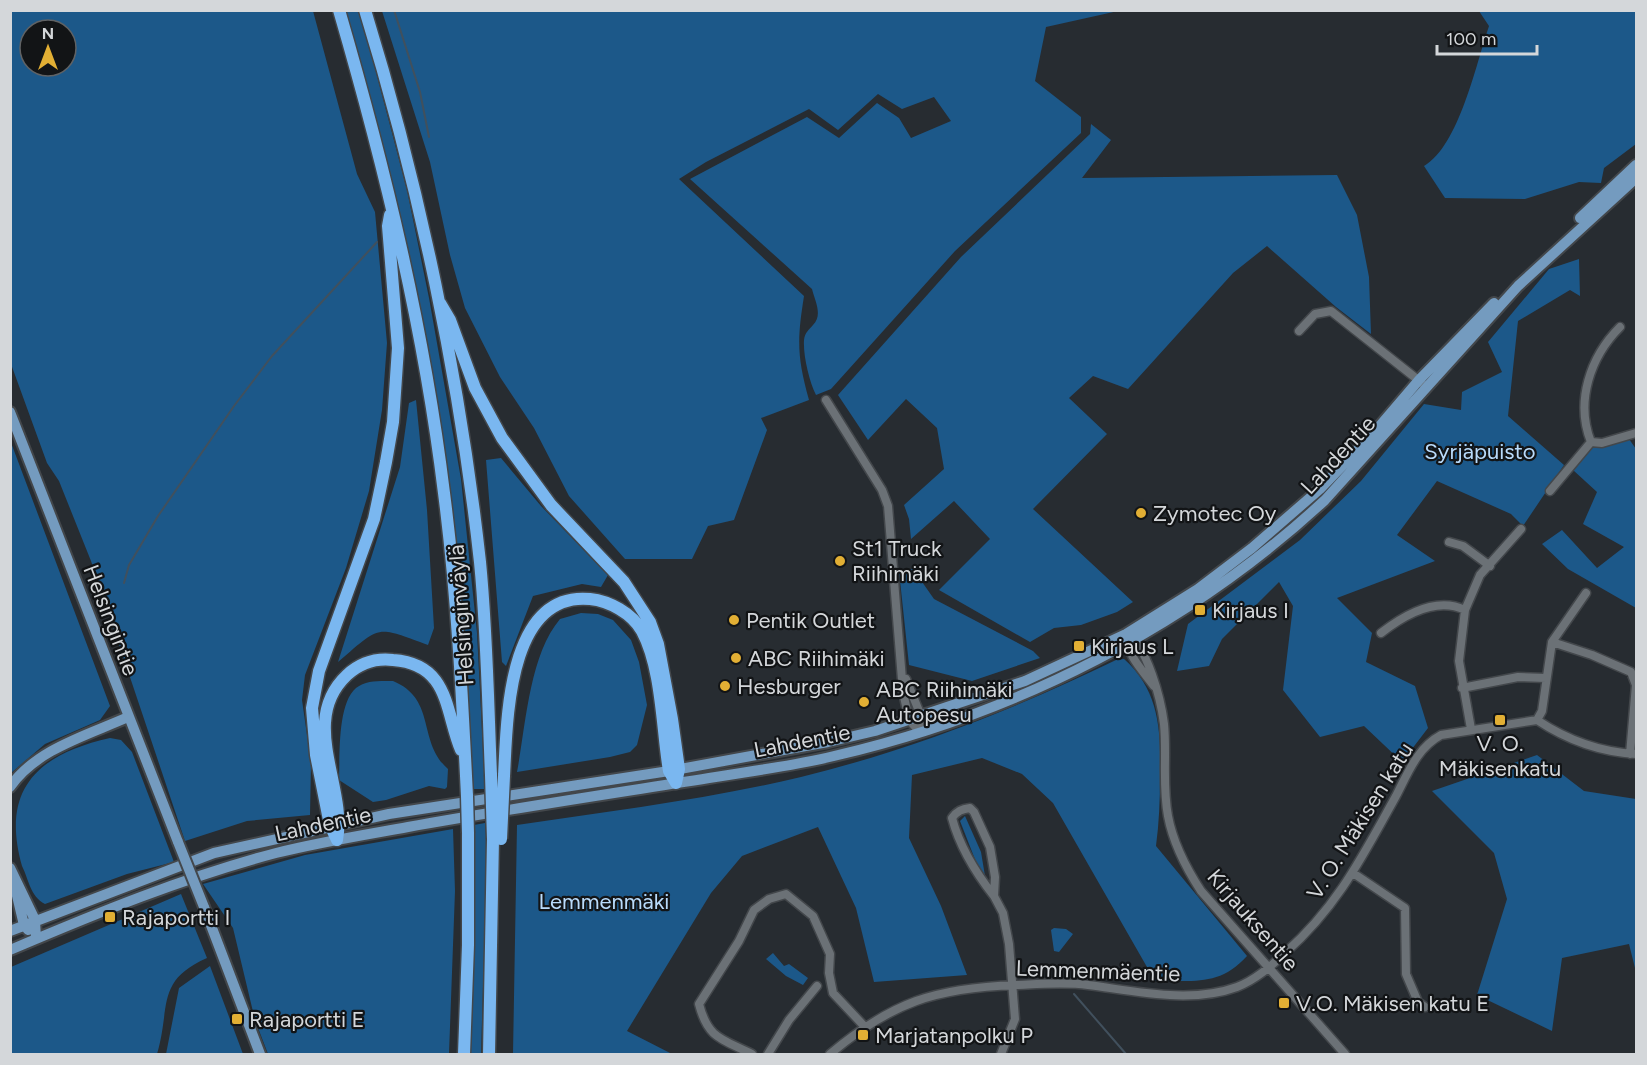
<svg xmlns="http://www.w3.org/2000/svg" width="1647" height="1065" viewBox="0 0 1647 1065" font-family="Figtree,sans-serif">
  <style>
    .green { fill: #1c5889; fill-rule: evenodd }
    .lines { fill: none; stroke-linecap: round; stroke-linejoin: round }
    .stream { stroke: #41505d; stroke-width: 2 }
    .minor-casing { stroke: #43474b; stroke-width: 11 }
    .major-casing { stroke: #43474b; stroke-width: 14 }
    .highway-casing { stroke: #43474b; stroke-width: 15 }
    .minor { stroke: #6b7176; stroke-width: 8 }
    .major { stroke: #749bbf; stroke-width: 10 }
    .highway { stroke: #7ab7f0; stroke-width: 12 }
    .major-bridge-casing { stroke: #43474b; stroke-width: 14; stroke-linecap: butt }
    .highway-bridge-casing { stroke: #43474b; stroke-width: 15; stroke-linecap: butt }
    .major-bridge { stroke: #749bbf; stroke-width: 10 }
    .highway-bridge { stroke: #7ab7f0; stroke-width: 12 }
    .poi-dot { fill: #e2af34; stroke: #121416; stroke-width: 2 }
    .labels { text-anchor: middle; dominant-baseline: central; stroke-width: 4.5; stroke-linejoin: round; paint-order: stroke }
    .park-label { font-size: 22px; fill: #b9dbfb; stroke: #121416 }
    .street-label { font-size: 22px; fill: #d4d7da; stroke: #121416 }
    .poi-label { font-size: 22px; fill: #d4d7da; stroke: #121416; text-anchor: start }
  </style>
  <rect width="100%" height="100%" fill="#272c31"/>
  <!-- green -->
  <path class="green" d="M11,10L313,11L357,174L375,212L387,343L382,410L369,491L346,568L305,675L302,700L311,763L310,815L247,821L185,841L91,561L59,481L47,463L11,364ZM30,30H66V66H30Z
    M345,11H360L407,190L429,298L461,479L477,633L485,789H472L464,635L448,480L418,300Z
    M382,11V10L1118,11L1046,27L1035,81L1081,117V133L955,251L831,389L816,395C809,381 803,355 804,340C805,332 809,330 813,325C823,315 815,301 812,289L690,179L807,117L839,138L877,103L899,118L911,138L951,121L934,97L902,109L878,94L838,130L809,109L706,162L679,179L804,296C797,340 797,357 809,400L761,418L767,430L734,520L708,526L692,559H625L569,496L534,428L500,377L465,308L450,255L430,162Z
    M1479,11H1636V144L1604,168L1601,183L1579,182L1525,199L1445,198L1424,166C1459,146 1476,64 1489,26Z
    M1091,124L1111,140L1082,178L1337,175L1357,215L1369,277L1371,334L1336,307L1267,246L1233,273L1128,389L1093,376L1069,398L1107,434L1033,509L1133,602L1117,612L1081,625L1054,628L1030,642L939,590L990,539L954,501L911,539L909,519L904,505L944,469L937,428L906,399L868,440L838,395L961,257L1090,134Z
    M1579,259L1580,296L1570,290L1518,321L1508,416L1564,465L1523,526L1511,514L1437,481L1397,535L1435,561L1337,598L1372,633L1366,662L1415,686L1428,728L1402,762L1364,726L1320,737L1283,690L1293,606L1279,582L1222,639L1209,666L1177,671L1188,624L1300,540L1361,481L1424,404L1461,410L1462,392L1502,372L1488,342L1549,269Z
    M416,400L427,510L434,628L428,645C375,625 381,625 338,662L400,467L409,403Z
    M1629,439L1636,449V608L1568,569L1542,544L1562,530L1597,568L1624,547L1583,524L1597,492L1573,470L1593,445Z
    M10,440L110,706L100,720L45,744L11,773Z
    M501,458L541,506L608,575L601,587L582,584L533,596L506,666L502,662L486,460Z
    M913,569L934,599L1033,651L1040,658L972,681L909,665L899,571Z
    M581,613L598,614L613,620L631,640L639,662L647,705L637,745L630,752L610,757L517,772C526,725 529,656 560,619Z
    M1124,659C1160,691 1161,732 1160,777C1160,801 1159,823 1156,846L1247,956C1219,987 1193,980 1155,981L1053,803L1022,774L982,758L912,775L909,838L941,906L967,975L874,982L856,908L818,827L742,856L711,893L627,1031L672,1054H513L517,825C612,811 708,799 801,777C911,750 1015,709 1116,660Z
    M393,681C437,699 417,742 448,769L447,787L445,789L429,786L386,800L373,802L339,780C340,757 337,704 356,688C366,680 380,681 393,681Z
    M110,738L121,740L132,752L174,862L127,874L45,904C30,896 29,880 22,866C0,788 39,754 110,738Z
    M1537,755L1584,791L1636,799V972L1629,944L1562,958L1552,1031L1477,995L1507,899L1494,853L1432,791Z
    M965,816L981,852L985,876L978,867L960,821Z
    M485,823L487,852L481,1054H469L473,1001L474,825Z
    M453,829L455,891L449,1054H268L255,1020L233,928L203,884L305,855Z
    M181,894L207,958C155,981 171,1007 157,1054H11V967Z
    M1054,928L1066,929L1073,934L1059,952L1054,951L1051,930Z
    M773,953L784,966L789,964L808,978L803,985L786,976L766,959Z
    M210,966L243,1054H166L179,988Z"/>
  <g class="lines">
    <!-- stream -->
    <path class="stream" d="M394,10L420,92L429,137
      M124,583L129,565L158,516L234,406L272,356L377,242
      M1074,994L1126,1054"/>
    <!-- minor casing -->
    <g class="minor-casing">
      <path id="minor" d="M1299,331L1315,314L1331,311L1422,383
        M826,400L882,490L888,506L903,692L909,720L920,732
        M1591,442C1575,402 1590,357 1620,327
        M1591,442L1602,443L1636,433
        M1550,491L1591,442
        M1449,542L1463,546L1490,566
        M1381,633C1404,615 1436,596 1465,610
        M1552,642L1592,655L1631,672L1636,685L1630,754
        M906,679L921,716L920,732
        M1154,686C1142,670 1126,654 1126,634C1147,644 1161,700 1164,724C1167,755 1162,785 1168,816C1173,843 1186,868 1201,891L1345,1054
        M1462,688L1518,677L1546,678
        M1537,720L1542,711L1552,642L1586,593
        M1537,720C1567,740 1600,752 1636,754
        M1471,729L1459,661L1465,610L1480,575L1521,529
        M1353,873L1405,908L1406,974L1418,1002L1425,1007
        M994,896C975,872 960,848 952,818C957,811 962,809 970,808L974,812L990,847L995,877L994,896L1003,913L1009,944L1015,1019L1001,1054
        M752,1054C722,1039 708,1039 699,1004L739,941L754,910L769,899L786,894L813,916L830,954L829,973L833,993L865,1027
        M768,1054L789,1020L817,986
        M830,1054C892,1002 935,988 1016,985C1040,984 1065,982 1088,985C1135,991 1191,1004 1237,987C1255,980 1270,967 1285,953C1338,906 1362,857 1396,796C1408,773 1417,748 1441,735L1537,720"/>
    </g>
    <!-- major casing -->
    <g class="major-casing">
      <path id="major" d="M1580,218L1636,165
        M10,412L178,842
        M10,787C36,749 88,735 128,717
        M10,868L35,920L36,939
        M14,883L24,925L28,930
        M204,907L260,1054
        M10,931L214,853L389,814L669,771L828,742L875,731L1025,681L1126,634L1198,589L1252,548L1320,489L1372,435L1419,380L1494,303
        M10,950C97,913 185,877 276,853C320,842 364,835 408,827C508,809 609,794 709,778C751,771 793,766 834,756C1016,714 1188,627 1325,500L1518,286L1636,178"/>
    </g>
    <!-- highway casing -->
    <g class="highway-casing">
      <path id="highway" d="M339,10C385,168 424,329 444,493C457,593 462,694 467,796
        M365,10C419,185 460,380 480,562C487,633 488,704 491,775
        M440,303L450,320L475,388L502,438L551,505L624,582L650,622L658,644L672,719L679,769L676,783
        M504,776C507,721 507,591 590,599C609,601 632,613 642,631C662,668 662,729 669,771L676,783
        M337,840L330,825L316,755L312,708L319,671L374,519L386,462L393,422L398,348L388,226L390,215
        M337,840C347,786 298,721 347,675C360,663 376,658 393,660C450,664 445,712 461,750
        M464,1054L468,945V833
        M489,1054L493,839"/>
    </g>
    <!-- minor -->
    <use href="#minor" class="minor"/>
    <!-- major -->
    <use href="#major" class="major"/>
    <!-- highway -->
    <use href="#highway" class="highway"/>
    <!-- major-bridge casing -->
    <g class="major-bridge-casing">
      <path id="major-bridge" d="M178,842L204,907"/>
    </g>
    <!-- highway-bridge casing -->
    <g class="highway-bridge-casing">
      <path id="highway-bridge" d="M491,775L493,839
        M467,796L468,833
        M501,839L504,776"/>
    </g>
    <!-- major-bridge -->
    <use href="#major-bridge" class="major-bridge"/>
    <!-- highway-bridge -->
    <use href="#highway-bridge" class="highway-bridge"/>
  </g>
  <!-- markers -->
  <g class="poi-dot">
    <circle cx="1141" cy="513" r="6"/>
    <circle cx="840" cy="561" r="6"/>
    <rect x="1194" y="604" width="12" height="12" rx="3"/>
    <circle cx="734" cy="620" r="6"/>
    <rect x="1073" y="640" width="12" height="12" rx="3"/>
    <circle cx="736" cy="658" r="6"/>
    <circle cx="725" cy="686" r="6"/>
    <circle cx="864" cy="702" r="6"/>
    <rect x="1494" y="714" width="12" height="12" rx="3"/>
    <rect x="104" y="911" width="12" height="12" rx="3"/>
    <rect x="1278" y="997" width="12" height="12" rx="3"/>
    <rect x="231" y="1013" width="12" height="12" rx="3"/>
    <rect x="857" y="1029" width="12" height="12" rx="3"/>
  </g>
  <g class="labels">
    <!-- park labels -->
    <g class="park-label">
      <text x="1480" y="451">Syrjäpuisto</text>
      <text x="604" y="901">Lemmenmäki</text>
    </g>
    <!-- street labels -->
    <g class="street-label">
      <text transform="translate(1338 455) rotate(-47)">Lahdentie</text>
      <text transform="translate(461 615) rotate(-94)">Helsinginväylä</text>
      <text transform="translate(111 620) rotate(69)">Helsingintie</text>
      <text transform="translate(802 741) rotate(-11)">Lahdentie</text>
      <text transform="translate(1360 821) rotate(-58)">V. O. Mäkisen katu</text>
      <text transform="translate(323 824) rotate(-12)">Lahdentie</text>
      <text transform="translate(1253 920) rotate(49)">Kirjauksentie</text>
      <text transform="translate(1098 971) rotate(2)">Lemmenmäentie</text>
    </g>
    <!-- poi labels -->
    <g class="poi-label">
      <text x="1153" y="513">Zymotec Oy</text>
      <text x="852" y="548">St1 Truck<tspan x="852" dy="25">Riihimäki</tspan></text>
      <text x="1212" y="610">Kirjaus I</text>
      <text x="746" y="620">Pentik Outlet</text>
      <text x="1091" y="646">Kirjaus L</text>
      <text x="748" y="658">ABC Riihimäki</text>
      <text x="737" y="686">Hesburger</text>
      <text x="876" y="689">ABC Riihimäki<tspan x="876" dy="25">Autopesu</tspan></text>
      <text x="1500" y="743" text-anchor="middle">V. O.<tspan x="1500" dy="25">Mäkisenkatu</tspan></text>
      <text x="122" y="917">Rajaportti I</text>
      <text x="1296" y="1003">V.O. Mäkisen katu E</text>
      <text x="249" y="1019">Rajaportti E</text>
      <text x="875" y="1035">Marjatanpolku P</text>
    </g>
  </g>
  <!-- border -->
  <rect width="1647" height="1065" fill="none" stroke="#d4d7da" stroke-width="24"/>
  <!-- north arrow -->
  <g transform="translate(48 48)"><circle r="28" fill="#121416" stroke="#606264" stroke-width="1.5"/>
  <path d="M0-4.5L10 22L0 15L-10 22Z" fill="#e2af34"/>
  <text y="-9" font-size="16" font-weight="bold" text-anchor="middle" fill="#d4d7da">N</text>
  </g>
  <!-- scale -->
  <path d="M1437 45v9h100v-9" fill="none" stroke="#d4d7da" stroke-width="3"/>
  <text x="1446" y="45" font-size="18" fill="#d4d7da" stroke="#121416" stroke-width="4.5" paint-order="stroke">100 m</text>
</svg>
